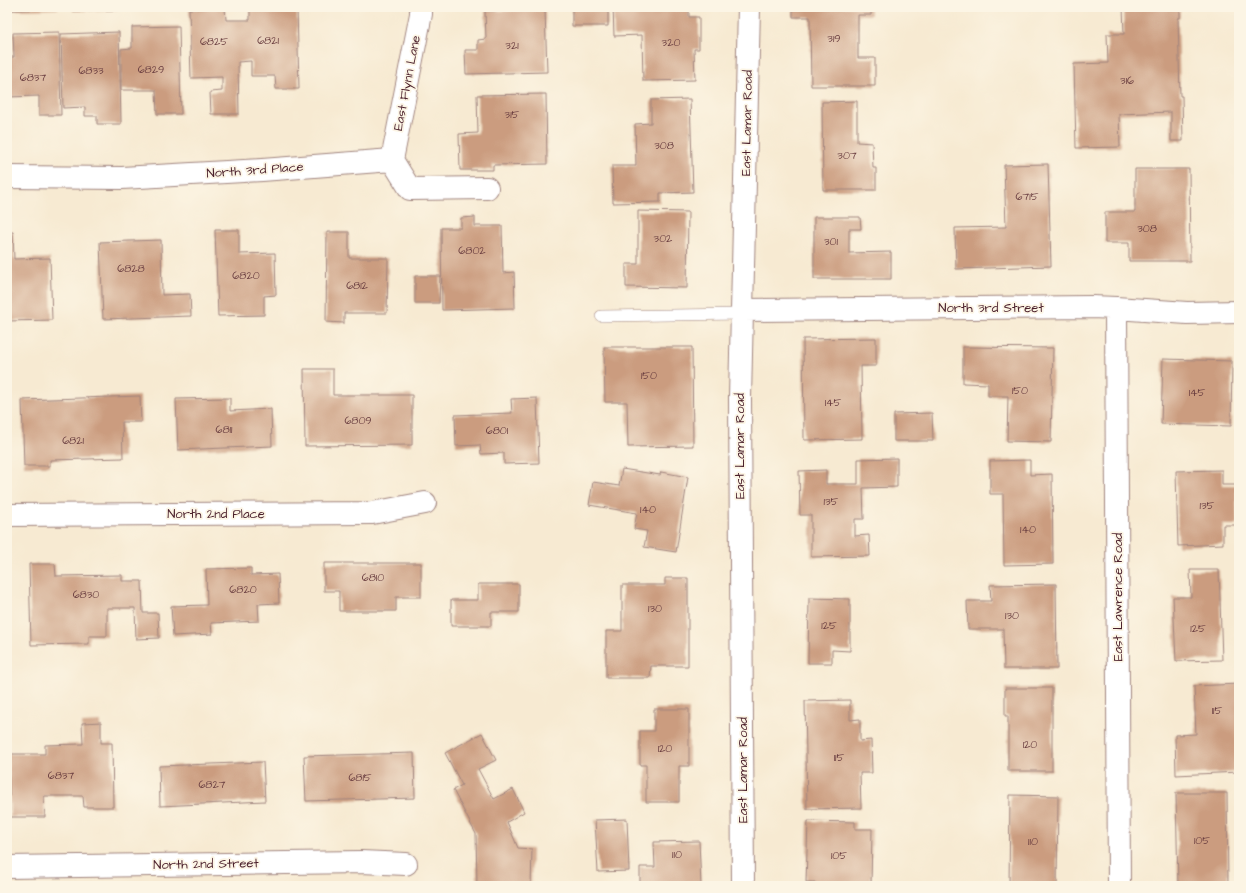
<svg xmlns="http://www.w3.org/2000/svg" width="1246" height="893" viewBox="0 0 1246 893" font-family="'Architects Daughter',sans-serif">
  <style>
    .building { fill: #cb9c7f }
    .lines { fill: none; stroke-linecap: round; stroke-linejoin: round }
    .lane-casing { stroke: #a0847e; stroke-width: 12 }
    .street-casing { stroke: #a0847e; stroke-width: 24 }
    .lane { stroke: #fff; stroke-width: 11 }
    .street { stroke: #fff; stroke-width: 22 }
    .labels { text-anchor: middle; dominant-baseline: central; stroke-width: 3.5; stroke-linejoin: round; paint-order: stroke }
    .number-label { font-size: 11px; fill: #6a3e40 }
    .street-label { font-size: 13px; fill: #4a1f2b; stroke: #fcf5e5 }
  </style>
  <rect width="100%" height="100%" fill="#fcf5e5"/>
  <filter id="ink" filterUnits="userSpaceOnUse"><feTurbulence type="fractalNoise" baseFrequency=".025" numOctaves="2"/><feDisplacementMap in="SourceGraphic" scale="8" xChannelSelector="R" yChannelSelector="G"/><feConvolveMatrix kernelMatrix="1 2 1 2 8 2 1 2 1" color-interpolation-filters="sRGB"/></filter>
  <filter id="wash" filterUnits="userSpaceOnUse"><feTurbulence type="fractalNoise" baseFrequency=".012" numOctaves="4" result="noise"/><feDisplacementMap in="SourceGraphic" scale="16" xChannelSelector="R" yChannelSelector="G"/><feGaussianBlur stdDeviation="0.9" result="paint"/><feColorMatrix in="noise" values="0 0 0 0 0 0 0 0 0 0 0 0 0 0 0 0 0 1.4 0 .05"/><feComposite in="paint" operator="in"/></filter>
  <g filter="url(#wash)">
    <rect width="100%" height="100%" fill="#f7ead2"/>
    <g id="blocks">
      <!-- building -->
      <path class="building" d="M12,7H58V9L12,10Z
        M73,7H118V10L73,11Z
        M250,7H297L299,89H276L275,76H251V61L238,62L239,114H211L210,92L222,91V77L191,78L189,9L225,8L226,20H250Z
        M572,7H608V26H572Z
        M613,7H689V17H699V49H694L695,80L643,81L642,35L614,36Z
        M793,7H871V15H858V58H875V86H811L810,17H793Z
        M1123,7H1180V18H1178L1180,96H1182L1183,141H1171V112L1119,114L1120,147L1076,148L1074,64L1108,63L1107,34H1124Z
        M545,10L547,72L466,74L465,50H478V40L486,39L485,11Z
        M179,26L181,114H157L156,90H121V49L132,48V27Z
        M59,32L61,115H39V96L7,97V57H14L13,33Z
        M119,32L121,124H97V116H85V107L63,108L61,34Z
        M546,94L547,164L493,165V170H460L459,134L478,133L477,95Z
        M690,99L693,192L660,193V202L613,203L612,166H636L635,124L651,123V100Z
        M857,101V142L872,143L873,168H876V190H823L822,102Z
        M1048,164L1051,266L956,269L955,228L1006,227L1004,165Z
        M1135,169H1189L1190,261H1129V243H1105V212H1135Z
        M638,211L688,212L687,288L626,287V264H638Z
        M475,217V226H502L503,273L514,272L515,308L442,310L441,228H461V218Z
        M814,217H860L861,229H849V253L891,252V279H814Z
        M215,230H239V254L275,253L276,295L264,296V315L218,316Z
        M7,232H13L14,259L50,258L52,320L7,321Z
        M327,232H349V258H388L387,313H344V323L326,322Z
        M161,240L162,295L190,294L191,316L103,319L100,242Z
        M415,276H440L439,303H415Z
        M876,338V366H861L862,439L804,440L803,339Z
        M604,347H692L693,446L628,447L627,402H605Z
        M963,347L1053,348L1051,442L1007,441L1008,396H988V384L963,383Z
        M1163,359L1232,361L1231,426L1161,424Z
        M304,369H333V395H412V445L305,446Z
        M140,396L141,422H122L123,458L50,460V466H24L22,400Z
        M230,398V411L271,409L272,446L178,450L176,399Z
        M537,398L539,463L504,464V453L481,454L480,445L456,446L455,415L512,413L511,399Z
        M932,413L933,441H894V414Z
        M897,458V487L863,488L864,519H855V536L869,535L870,556L811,557V515H800L799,471L826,470V484H858V459Z
        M1030,460V475L1052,474L1053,564L1004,565L1003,494H990V461Z
        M622,469L660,475L661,472L688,477L676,552L644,547L647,531L634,529L637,513L589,505L593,482L619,486Z
        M1222,470V485H1236L1237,525H1223V544L1178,546L1176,471Z
        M324,563H421V597H396V611H339V591H324Z
        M29,564H55L56,576L122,575V581H142L143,613H158L159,638L136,639L135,608H107V636H89V644L31,645Z
        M251,568V575L278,574L279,603L258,604L259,621L211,623L212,634L173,636L171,606L207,605L206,569Z
        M1190,570H1219L1222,660L1176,661L1173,597H1191Z
        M665,578H688V666H651L650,678H606V631H622V585H665Z
        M478,584H519V612H491V626H451V600H478Z
        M1056,584L1057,669H1004L1003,629H968L967,601H991L990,585Z
        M809,598L850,599V651L832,650V663H808Z
        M1239,684V772L1176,775L1175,735L1196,734L1194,686Z
        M1005,688H1052V771H1008V716H1005Z
        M850,700V720L860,719V741L871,740L872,773H860L861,808L807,809L805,701Z
        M654,709H689V766H679V802H646V765H640V731H654Z
        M101,722V743H112L113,807H84L83,796H44L45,817H10L8,754H45V745L83,744L82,723Z
        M482,733L496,760L478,769L494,799L513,789L524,812L507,822L518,848L532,849L531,886H477L476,834L453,790L462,785L445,753Z
        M414,753L415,798L306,801L304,756Z
        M263,762L265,801L160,806L159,766Z
        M1176,793H1227L1228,886H1178Z
        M1010,795L1058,796L1057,886H1009Z
        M627,819L629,871L598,872L595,820Z
        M808,821L855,822V829H872L871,886H815V882H806Z
        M699,841L701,886H640V867H655L654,842Z"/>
    </g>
  </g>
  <g filter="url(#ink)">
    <use href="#blocks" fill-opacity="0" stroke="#a0847e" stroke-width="1"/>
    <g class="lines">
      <!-- lane casing -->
      <g class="lane-casing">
        <path id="lane" d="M601,316L742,314"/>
      </g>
      <!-- street casing -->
      <g class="street-casing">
        <path id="street" d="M392,160L421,14V7
          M7,177L122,178L262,170L392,160L410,189L487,188
          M1116,308L1119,886
          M743,310L1092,307L1116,308L1187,313L1239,312
          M7,515L372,513L425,503
          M7,867L361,862L406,864
          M743,886L740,398L749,7"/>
      </g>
      <!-- lane -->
      <use href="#lane" class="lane"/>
      <!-- street -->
      <use href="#street" class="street"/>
    </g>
  </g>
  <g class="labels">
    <!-- number labels -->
    <g class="number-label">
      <text x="834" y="38">319</text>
      <text x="268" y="40">6821</text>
      <text x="214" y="41">6825</text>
      <text x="671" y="42">320</text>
      <text x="512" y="45">321</text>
      <text x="151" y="69">6829</text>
      <text x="91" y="70">6833</text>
      <text x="33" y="77">6837</text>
      <text x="1127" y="80">316</text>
      <text x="512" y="114">315</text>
      <text x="664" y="145">308</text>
      <text x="847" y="155">307</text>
      <text x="1027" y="196">6715</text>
      <text x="1147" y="228">308</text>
      <text x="663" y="238">302</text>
      <text x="831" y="241">301</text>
      <text x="472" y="250">6802</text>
      <text x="131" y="268">6828</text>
      <text x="246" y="275">6820</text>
      <text x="357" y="285">6812</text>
      <text x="649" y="375">150</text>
      <text x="1020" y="390">150</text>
      <text x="1197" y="392">145</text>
      <text x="833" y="402">145</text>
      <text x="358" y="420">6809</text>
      <text x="224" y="429">6811</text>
      <text x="497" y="430">6801</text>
      <text x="73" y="440">6821</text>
      <text x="831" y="501">135</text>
      <text x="1207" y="505">135</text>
      <text x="648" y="509">140</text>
      <text x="1028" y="529">140</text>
      <text x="373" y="577">6810</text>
      <text x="243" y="589">6820</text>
      <text x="86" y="594">6830</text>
      <text x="655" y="608">130</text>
      <text x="1012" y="615">130</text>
      <text x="829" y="625">125</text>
      <text x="1198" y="628">125</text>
      <text x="1217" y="710">115</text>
      <text x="1030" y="744">120</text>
      <text x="665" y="748">120</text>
      <text x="839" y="757">115</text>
      <text x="61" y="775">6837</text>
      <text x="360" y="777">6815</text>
      <text x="212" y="784">6827</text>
      <text x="1202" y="840">105</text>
      <text x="1033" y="841">110</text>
      <text x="677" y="854">110</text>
      <text x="839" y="855">105</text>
    </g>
    <!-- street labels -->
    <g class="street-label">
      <text transform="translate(407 83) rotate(-79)">East Flynn Lane</text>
      <text transform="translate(747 123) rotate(-89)">East Lamar Road</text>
      <text transform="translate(255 170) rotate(-4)">North 3rd Place</text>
      <text x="991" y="308">North 3rd Street</text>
      <text transform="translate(740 446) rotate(-90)">East Lamar Road</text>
      <text x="216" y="514">North 2nd Place</text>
      <text transform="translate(1118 597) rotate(-90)">East Lawrence Road</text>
      <text transform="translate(743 770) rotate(-90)">East Lamar Road</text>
      <text transform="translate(206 864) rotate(-1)">North 2nd Street</text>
    </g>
  </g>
  <!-- margin -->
  <rect width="1246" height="893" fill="none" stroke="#fcf5e5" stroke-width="24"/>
</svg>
